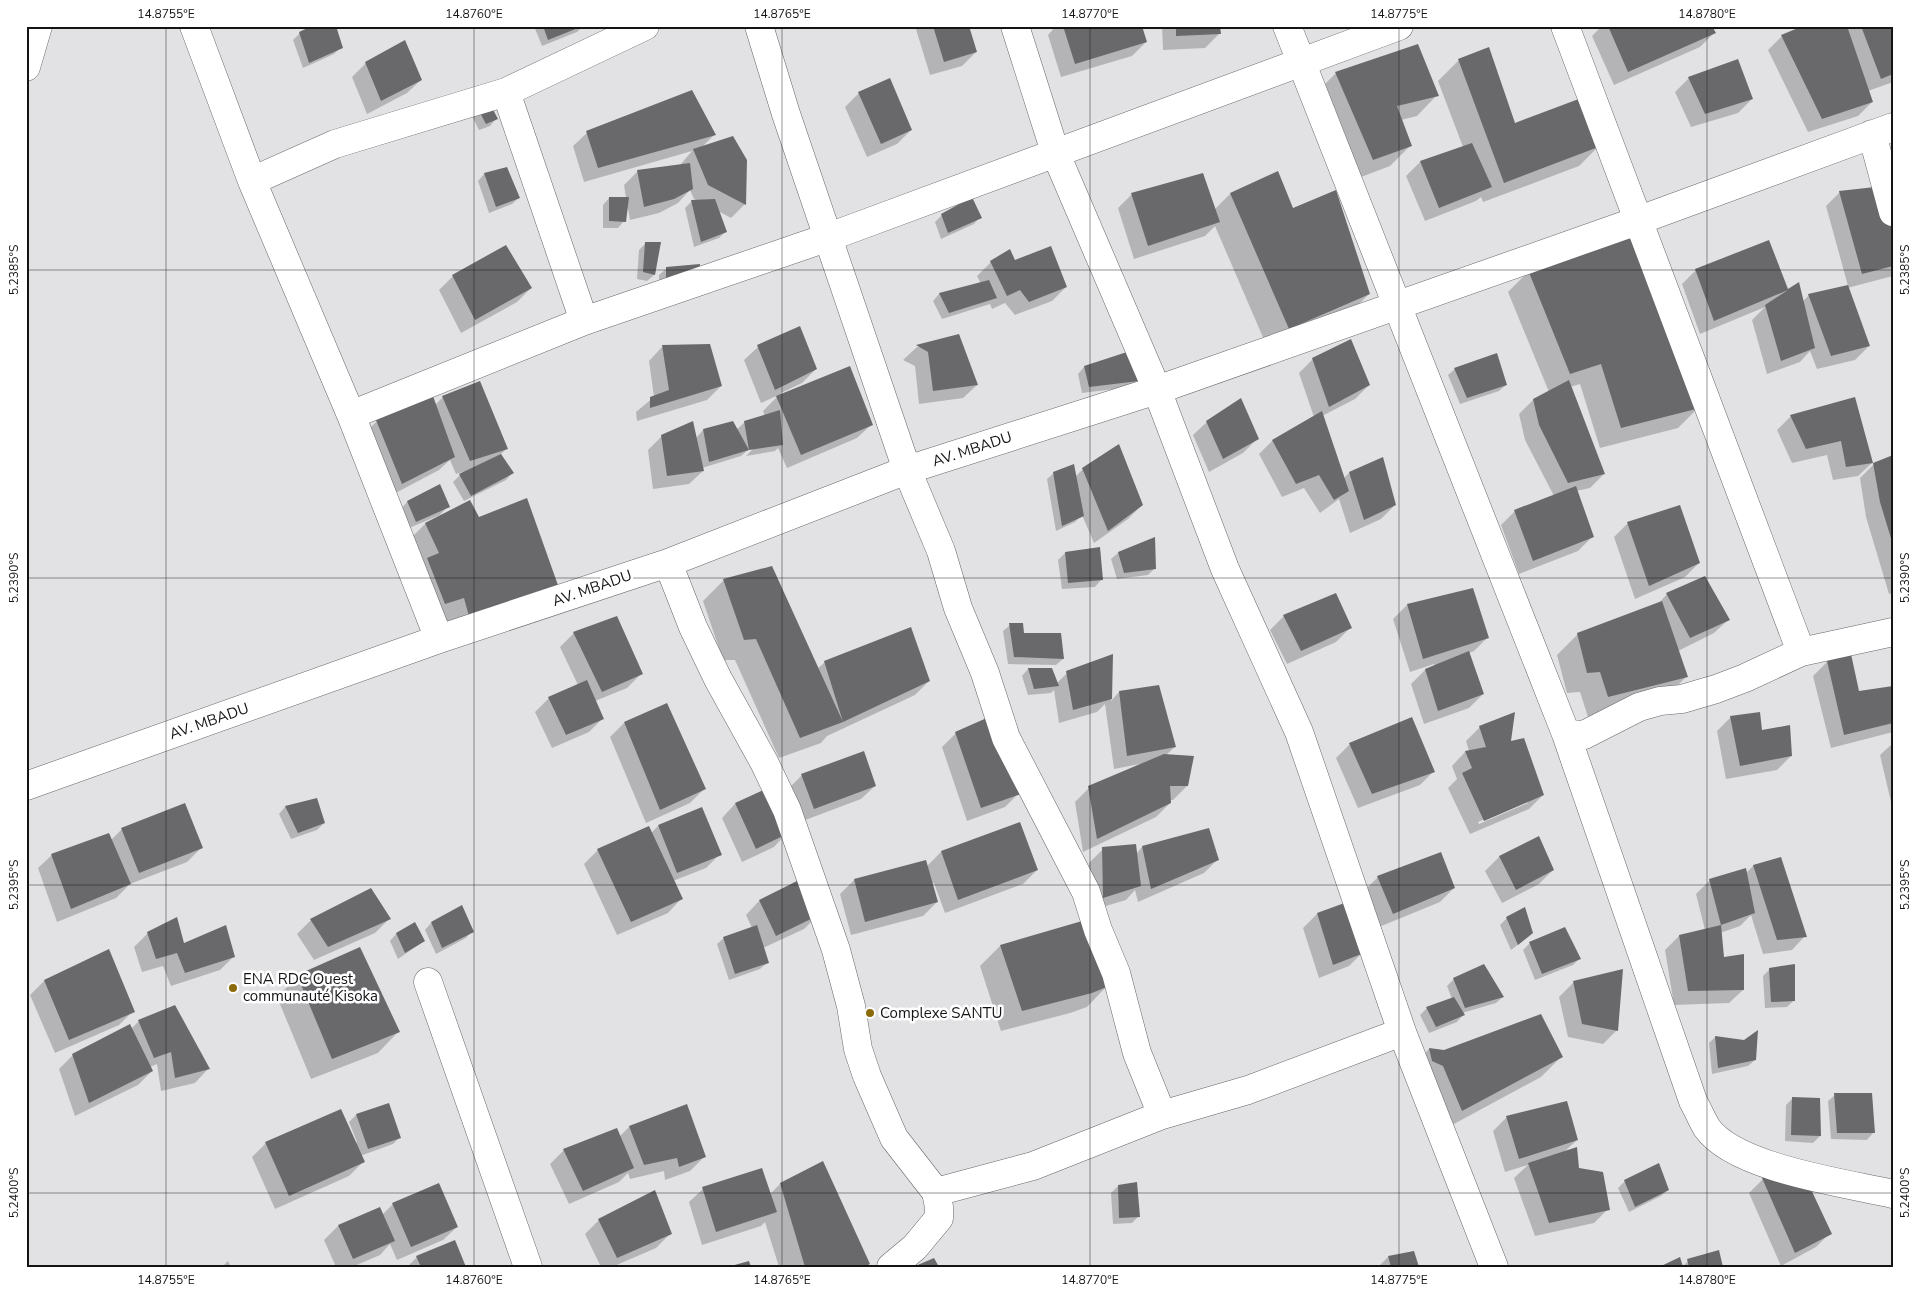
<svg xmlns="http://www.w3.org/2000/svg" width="1919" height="1293" viewBox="0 0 1919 1293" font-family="'Nunito Sans',sans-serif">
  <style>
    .shadow { fill: #0003; fill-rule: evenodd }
    .building { fill: #69686b }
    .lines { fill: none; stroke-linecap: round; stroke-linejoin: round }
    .minor-casing { stroke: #676669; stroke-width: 29 }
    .minor { stroke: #fff; stroke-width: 28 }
    .ticks { fill: none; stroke: #141415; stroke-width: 1; stroke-opacity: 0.45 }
    .poi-dot { fill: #8b6a09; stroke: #fff; stroke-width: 2 }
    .labels { text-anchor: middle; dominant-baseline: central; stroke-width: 5; stroke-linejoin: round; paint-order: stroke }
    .street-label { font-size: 15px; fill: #141415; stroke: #fff }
    .poi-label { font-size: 15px; fill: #141415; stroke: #fff; text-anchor: start }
    .neatline { fill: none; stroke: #141415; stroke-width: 2 }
    .ticks-label { font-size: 12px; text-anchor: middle; fill: #141415 }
  </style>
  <rect width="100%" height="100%" fill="#e2e2e5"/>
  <!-- shadow -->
  <path class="shadow" d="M534,26H583L577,32L542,46Z
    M915,26H968L976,52L962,66L930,75Z
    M1056,26H1141L1146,42L1132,56L1061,77L1048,35Z
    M1162,26H1219V34L1205,48L1163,50Z
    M1602,26H1711L1714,33L1700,47L1614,85L1592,36Z
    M1806,26H1893V82L1868,91L1872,102L1858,116L1808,132L1768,50L1782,36Z
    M300,33L341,47L334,54L303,68L293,40Z
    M1418,46L1437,95L1417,116L1401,120L1410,146L1390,166L1353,180L1315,94L1335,74Z
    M1459,60L1514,124L1600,145L1579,166L1483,202L1481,197L1476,201L1425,221L1406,176L1420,162L1463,147L1438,81Z
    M366,63L421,80L407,93L367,114L352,77Z
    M1689,78L1752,99L1738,113L1691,127L1675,92Z
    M859,93L911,130L897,144L867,157L845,107Z
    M479,110L496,119L490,126L479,130L472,116Z
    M587,133L714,135L702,147L745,204L731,218L718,211L726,231L719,238L694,247L685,208L691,202L699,201L694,199L690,190L678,203L659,213L630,220L627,204L624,221L618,228H603V205L609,198H626L624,185L638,171L680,165L692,151L584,182L573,146Z
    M506,169L519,198L512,204L489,213L478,181L484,174Z
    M1893,186V276L1847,288L1869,346L1855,360L1817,369L1810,351L1800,362L1767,374L1752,320L1765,307L1700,334L1682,284L1696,270L1768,242L1788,291L1803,301L1809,295L1848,286L1826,206L1840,192Z
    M1132,194L1214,210L1230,194L1293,209L1369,294L1348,315L1268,349L1215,226L1205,236L1134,259L1118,208Z
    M942,215L980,217L974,224L941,239L935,222Z
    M646,243H660L654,275L647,281L637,279L639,250Z
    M991,262H1014L1066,287L1052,301L1015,315L1005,303L992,309L990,304L942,319L933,301L939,294L981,284L977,276Z
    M698,265L659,290V275L666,269Z
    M1529,271L1699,407L1678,428L1600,448L1580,384L1570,387L1604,474L1590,488L1576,491L1592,537L1578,551L1519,574L1501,525L1515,511L1554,496L1525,440L1519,414L1533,400L1549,392L1508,292Z
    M453,276L531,288L517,302L461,333L439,290Z
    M799,328L816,369L802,383L781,393L782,395L871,425L857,438L787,468L778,448L775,451L746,456L753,449H749L741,456L702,468L703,471L689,484L653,489L648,450L662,436L696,438L703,430L737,429L745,422L765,416L763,411L779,395L761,403L744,360L758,347Z
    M958,335L977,385L963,398L919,404L915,366L903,360L917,347Z
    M662,347L721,386L707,400L637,421L636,412L654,397L649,361Z
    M1313,359L1369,385L1355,399L1322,416L1343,479L1349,473L1395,505L1381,519L1350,533L1339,499L1320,513L1304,488L1282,497L1259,454L1272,441L1314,417L1299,373Z
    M1084,367L1138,381L1131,387L1082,393L1078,374Z
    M1455,369L1506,385L1499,391L1460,404L1448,375Z
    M443,397L506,449L500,455L512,473L506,480L464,501L453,482L463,472L456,474L450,460L439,470L388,497L363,435L377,421L435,405Z
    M1854,399L1872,463L1858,476L1833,480L1827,455L1792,463L1777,430L1791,416Z
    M1207,422L1257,439L1243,453L1209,472L1193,435Z
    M1893,457V593L1889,594L1866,517L1860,478L1874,464Z
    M1083,469L1142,505L1128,519L1094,543L1082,515L1075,522L1056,531L1047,479L1054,473L1075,477Z
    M439,486L448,506L440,515L409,528L401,509L407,502Z
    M478,519L558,588L450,640L405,544L425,524Z
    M1628,523L1699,563L1685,577L1635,599L1614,537Z
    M1099,549L1101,580L1095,587L1062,589L1058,560L1065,553Z
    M1118,553L1155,568L1148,575L1117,579L1111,559Z
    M724,580L817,669L825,662L929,681L915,695L827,736L821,743L779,758L735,660H723L703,601Z
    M1667,594L1728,620L1714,633L1678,651L1686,677L1666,697L1588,717L1580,692L1567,693L1557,655L1578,634L1658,604Z
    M1407,605L1488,637L1474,651L1469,653L1483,694L1469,708L1424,724L1411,684L1425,670L1435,666L1434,664L1410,672L1393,619Z
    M1284,616L1350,628L1336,642L1287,664L1270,630Z
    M1010,625L1023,635L1063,659L1056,665L1008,664L1003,631Z
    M574,633L641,674L627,688L595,701L602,719L589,732L552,748L535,712L549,698L578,685L560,647Z
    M1111,655V701L1119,692L1175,747L1166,755L1187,786L1173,800H1170V803L1156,817L1083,852L1075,802L1089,788L1140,764L1114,769L1105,704L1097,712L1059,723L1054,690L1051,693L1028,695L1022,676L1028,669H1051L1057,683L1067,673Z
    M1850,656L1858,693L1893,687V732L1831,748L1813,676L1827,662Z
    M1731,717L1761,732L1791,756L1777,770L1726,779L1717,731Z
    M624,723L704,789L690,803L646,823L610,737Z
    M1480,727L1509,743L1543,795L1529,809L1470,834L1448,788L1457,779L1452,766L1465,752L1469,751L1466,741ZM1528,801V803L1479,824L1478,822Z
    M956,733L1019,793L1005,807L967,821L942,747Z
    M1893,743V802H1891L1880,755Z
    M1350,744L1434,771L1420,785L1358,808L1336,758Z
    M802,775L875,786L861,799L800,822L788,789Z
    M767,789L787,833L774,847L742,862L722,818L735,804Z
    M316,799L324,823L317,830L291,839L279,814L285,807Z
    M1019,823L1037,870L1023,884L945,913L934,883L932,884L937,902L923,916L851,935L840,894L854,880L927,866L941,852Z
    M658,826L720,854L706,868L673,881L681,899L668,913L617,935L584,864L598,850L651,833Z
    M122,829L201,848L187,862L130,884L116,898L57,922L38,868L52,855L111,840Z
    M1539,837L1553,870L1539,884L1502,903L1485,871L1499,857Z
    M1142,847L1218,859L1204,873L1138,902L1135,890L1126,900L1089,911V863L1103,849L1136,854Z
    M1780,858L1805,936L1792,950L1763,954L1751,915L1740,926L1720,933L1723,959L1743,990L1729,1003L1674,1005L1665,950L1679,936L1705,930L1696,894L1710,880L1746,873L1753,866Z
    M1378,877L1454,888L1440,902L1379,927L1364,891Z
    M759,901L818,915L804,929L763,948L767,963L760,969L729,980L717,944L724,938L752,928L746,915Z
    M1317,914L1363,952L1349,966L1319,978L1303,928Z
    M1507,918L1524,940L1511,950L1500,925Z
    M389,919L375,933L314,960L297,934L311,920Z
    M431,923L472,931L466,938L436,954L425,930Z
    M415,924L424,941L398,959L390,941L396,934Z
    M148,933L183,945L234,956L220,970L171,986L163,966L142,972L134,947Z
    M1530,943L1580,958L1573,965L1535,980L1523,950Z
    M1000,946L1107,986L1087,1007L1070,1013L1001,1031L980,966Z
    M108,951L133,1011L119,1025L55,1053L30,995L44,981Z
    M1770,969L1793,1001L1787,1007L1765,1008L1763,976Z
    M1622,971L1617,1030L1603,1044L1568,1037L1559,997L1573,983Z
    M298,976L398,1032L378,1053L311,1079L277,997Z
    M1454,979L1503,997L1496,1003L1462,1013L1463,1015L1457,1022L1429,1033L1420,1015L1427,1008L1452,999L1447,986Z
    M139,1021L208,1069L195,1083L161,1091L157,1064L150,1067L152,1071L138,1085L75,1116L59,1069L73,1055L131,1029Z
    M1715,1037L1755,1060L1748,1066L1712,1074L1709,1043Z
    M1429,1049L1444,1051L1561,1057L1541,1077L1441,1131L1409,1070Z
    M1835,1095L1873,1133L1867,1140L1831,1139L1828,1101Z
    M1793,1098L1820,1136L1813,1143L1785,1141L1786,1105Z
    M389,1104L400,1137L393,1144L360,1156L363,1162L349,1176L275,1209L252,1157L266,1143H355L357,1142L349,1122L356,1115Z
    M686,1105L704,1157L690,1171L665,1180L664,1171L630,1179L628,1173L619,1182L569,1204L550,1164L564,1150L619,1137L629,1127Z
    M1507,1117L1577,1140L1563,1153L1608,1209L1594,1223L1535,1236L1514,1178L1528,1165L1505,1172L1493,1131Z
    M1763,1179L1830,1233L1816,1247L1781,1266L1749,1193Z
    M1625,1181L1668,1190L1661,1196L1629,1212L1618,1188Z
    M780,1184L869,1263L866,1267H779L765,1222L761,1226L702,1245L689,1202L703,1189L769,1195Z
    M439,1185L457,1227L443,1240L397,1260L390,1244L380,1255L352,1267H336L324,1240L338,1226L379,1208L382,1215L393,1204Z
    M1118,1186L1139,1216L1132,1223L1113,1224L1111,1193Z
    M599,1220L670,1234L656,1248L612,1267H601L585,1234Z
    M1413,1253L1418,1267H1378L1388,1257Z
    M417,1257L465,1267H407Z
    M228,1261L231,1267H222Z
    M1688,1261L1722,1267H1662H1682Z"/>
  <!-- building -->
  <path class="building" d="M312,26H336L343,48L309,63L299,32Z
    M543,26H583L548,40Z
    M933,26H969L977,52L944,62Z
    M1063,26H1142L1147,42L1075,64Z
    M1176,26H1220L1221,34L1176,36Z
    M1608,26H1712L1716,33L1628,72Z
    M1803,26H1847L1873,102L1822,119L1781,35Z
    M1861,26H1893V74L1881,79Z
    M405,40L422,80L381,101L365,62Z
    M1418,44L1439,96L1397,106L1412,146L1373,160L1335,72Z
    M1489,47L1515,123L1584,97L1601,146L1504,183L1458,59Z
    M1738,59L1753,99L1705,114L1688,77Z
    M890,78L912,130L881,144L858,92Z
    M692,90L716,135L598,168L586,131Z
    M490,104L498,119L486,124L478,109Z
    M733,136L747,160L746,205L708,185L693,149Z
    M1472,143L1492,187L1439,208L1420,161Z
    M690,163L693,189L674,199L644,207L637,170Z
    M507,167L520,198L496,207L484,173Z
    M1278,171L1293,208L1336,190L1370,294L1289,329L1230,193Z
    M1203,173L1220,222L1148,246L1131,193Z
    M1893,185V266L1862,274L1839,191Z
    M609,197H629L626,222L609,221Z
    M972,197L982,218L948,233L941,214Z
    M715,199L727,232L701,242L691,200Z
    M1632,233L1700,408L1621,428L1601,364L1570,374L1528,270Z
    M1769,240L1788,289L1799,282L1815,348L1781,361L1765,305L1788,290L1714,321L1695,269Z
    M645,242H661L655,275L643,272Z
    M506,245L532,288L475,320L452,275Z
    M1051,246L1067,287L1029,302L1020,290L1007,296L990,261L1010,249L1015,260Z
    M700,264L698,282L666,283V267Z
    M989,280L997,298L949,313L939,293Z
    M1848,285L1870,346L1831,356L1808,294Z
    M800,326L817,369L775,390L757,345Z
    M959,334L978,385L933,391L928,352L916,345Z
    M1351,339L1370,385L1329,407L1312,358Z
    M710,344L722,386L650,408V397L669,390L662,345Z
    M1127,352L1139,381L1089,387L1084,366Z
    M1497,353L1507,385L1467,398L1454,368Z
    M850,366L873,425L801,455L776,396Z
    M1569,380L1605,474L1568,483L1539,425L1533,399Z
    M480,381L508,449L470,461L442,396Z
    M433,396L455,457L402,484L376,420Z
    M1855,397L1873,463L1893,455V545L1880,502L1873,463L1846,467L1841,441L1806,449L1790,415Z
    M1241,398L1259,439L1223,459L1206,421Z
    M780,410L783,445L749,450L744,421Z
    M1322,411L1349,491L1334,500L1319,475L1296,484L1272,440Z
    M693,421L704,471L667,476L661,435Z
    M733,421L749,450L709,462L703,429Z
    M1119,444L1143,505L1108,531L1082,468Z
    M501,454L514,473L471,496L459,474Z
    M1383,457L1396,505L1364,520L1349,472Z
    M1074,464L1084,516L1062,526L1053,472Z
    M440,484L450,507L416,522L407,501Z
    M1576,486L1594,537L1533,561L1514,510Z
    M527,498L559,588L470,620L464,598L445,604L427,558L439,553L425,523L470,500L479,517Z
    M1680,505L1700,563L1649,586L1627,522Z
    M1155,537L1156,569L1124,573L1118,552Z
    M1100,547L1103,580L1068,583L1065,552Z
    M772,566L843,722L800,738L756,639L744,640L723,579Z
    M1705,576L1730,620L1690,638L1666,593Z
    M1473,588L1489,638L1423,659L1407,604Z
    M1336,593L1352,628L1301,651L1283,615Z
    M1662,601L1688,677L1608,697L1600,672L1587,673L1577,633Z
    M617,616L643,674L602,692L573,632Z
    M1009,623H1023L1024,633H1061L1064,659L1014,657Z
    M911,627L930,681L843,722L824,661Z
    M1469,651L1484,694L1438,711L1425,669Z
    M1113,654L1112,699L1073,710L1066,671Z
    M1851,654L1859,691L1893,686V723L1844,735L1827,661Z
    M1028,668H1052L1059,686L1034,689Z
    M587,680L604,719L566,735L548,697Z
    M1159,685L1176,747L1127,756L1119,691Z
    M667,703L706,789L660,810L624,722Z
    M1515,712L1511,741L1524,738L1544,795L1484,821L1462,773L1472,768L1465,751L1486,747L1479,726Z
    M1760,712L1762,730L1790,725L1792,756L1740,766L1730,716Z
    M998,713L1021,794L981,808L955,732Z
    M1412,717L1435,772L1372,794L1349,743Z
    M864,751L876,786L814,809L801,774Z
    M1164,754L1194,756L1188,786H1170L1171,803L1097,839L1088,786Z
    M768,788L789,833L756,849L735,803Z
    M317,798L325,823L298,833L285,806Z
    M185,803L203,848L139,873L121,828Z
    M702,807L722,855L677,873L658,825Z
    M1020,822L1038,870L958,900L941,851Z
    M649,826L683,899L631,922L597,849Z
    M1209,828L1219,860L1151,889L1142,846Z
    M109,833L131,884L71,909L51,854Z
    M1539,836L1554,870L1516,890L1499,856Z
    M1136,844L1141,886L1103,898L1102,847Z
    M1441,852L1455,888L1393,914L1377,876Z
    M1781,857L1807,937L1777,940L1753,865Z
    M926,860L938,902L865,922L854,879Z
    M1746,868L1755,913L1721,925L1724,957L1744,954V990L1688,991L1679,935L1721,925L1709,879Z
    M801,879L819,915L776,936L759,900Z
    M371,888L391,919L328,947L310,919Z
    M1350,901L1364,953L1333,965L1317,913Z
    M462,905L474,932L442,948L431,922Z
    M1525,907L1533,933L1518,945L1506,917Z
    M177,917L184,943L226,925L235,957L185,973L177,953L156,959L147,932Z
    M1082,921L1109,986L1092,993L1022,1011L1000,945Z
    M415,922L425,941L405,953L396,933Z
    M757,925L769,963L735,974L723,937Z
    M1565,927L1581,959L1542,974L1529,942Z
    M360,947L400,1032L332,1059L297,975Z
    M109,949L135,1012L69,1040L44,980Z
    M1484,964L1504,997L1465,1008L1453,978Z
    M1795,964V1001L1771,1002L1769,968Z
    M1623,969L1618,1031L1582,1024L1573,981Z
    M1454,997L1465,1015L1436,1027L1426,1007Z
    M175,1005L210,1069L175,1078L171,1052L154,1058L138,1020Z
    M1541,1014L1563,1057L1462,1111L1443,1066L1432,1061L1429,1048L1444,1050Z
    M130,1024L153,1071L89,1103L72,1054Z
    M1758,1030L1756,1060L1718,1068L1715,1036L1744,1040Z
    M1834,1093H1872L1875,1133H1837Z
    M1792,1097L1820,1098L1821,1136L1791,1135Z
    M1567,1101L1578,1140L1519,1159L1506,1116Z
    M389,1103L401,1138L368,1149L356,1114Z
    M687,1104L706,1157L679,1167L677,1158L644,1165L629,1126Z
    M341,1109L365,1162L289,1196L265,1142Z
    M617,1128L634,1168L583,1191L563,1149Z
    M1577,1147L1579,1168L1603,1172L1610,1210L1549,1223L1528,1163Z
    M823,1161L870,1264L864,1267H805L780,1183Z
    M1659,1163L1669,1190L1635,1207L1624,1180Z
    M1799,1164L1832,1234L1795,1253L1762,1178Z
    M762,1168L777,1212L716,1232L702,1187Z
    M1137,1182L1140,1217L1119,1218L1118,1185Z
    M439,1183L458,1227L411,1247L392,1203Z
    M655,1190L672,1234L617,1258L598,1219Z
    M380,1207L395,1241L353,1259L338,1225Z
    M455,1240L466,1267H421L416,1256Z
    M1719,1250L1723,1267H1689L1687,1259Z
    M1414,1251L1419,1267H1391L1388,1256Z
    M1680,1257L1683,1267H1659Z
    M934,1258L939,1267H913Z
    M749,1261L751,1267H731V1266Z"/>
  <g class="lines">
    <!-- minor casing -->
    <g class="minor-casing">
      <path id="minor" d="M194,26L252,181L351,415L439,639
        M759,26L786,114L907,470L941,551L958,608L985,673L1006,738L1086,892L1098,930L1116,973L1137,1053L1162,1115
        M1015,26L1055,152L1157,390L1225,569L1299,732L1402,1032L1494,1267
        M1287,26L1566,734L1693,1101C1698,1110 1702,1120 1707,1128C1735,1168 1845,1183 1893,1194
        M1565,26L1801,652
        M26,67L38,26
        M506,92L584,321
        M1872,134L1893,212
        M252,181L335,144L506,92L645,26
        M351,415L584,321L829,237L1399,26
        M668,563L693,627L718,679L764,762L787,810L836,950L851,1006L858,1049L867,1076L894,1138L936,1192L939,1207V1218L915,1247L891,1267
        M1566,734L1584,735L1639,707L1660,701L1682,699L1716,689L1745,678L1801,652L1893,632
        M26,786L439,639L668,563L907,470L1157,390L1637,221L1893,127
        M428,982L528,1267
        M936,1192L1033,1166L1162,1115L1248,1090L1402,1032"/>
    </g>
    <!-- minor -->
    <use href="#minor" class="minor"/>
  </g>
  <!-- ticks -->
  <path class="ticks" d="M166,26V1267M474,26V1267M782,26V1267M1090,26V1267M1399,26V1267M1707,26V1267M26,270H1893M26,578H1893M26,885H1893M26,1193H1893"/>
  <!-- markers -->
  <g class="poi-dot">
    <circle cx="233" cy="988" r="5"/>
    <circle cx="870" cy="1013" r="5"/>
  </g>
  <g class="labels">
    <!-- street labels -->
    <g class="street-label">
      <text transform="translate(972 449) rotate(-18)">AV. MBADU</text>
      <text transform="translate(592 588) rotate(-19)">AV. MBADU</text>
      <text transform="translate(209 721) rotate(-19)">AV. MBADU</text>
    </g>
    <!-- poi labels -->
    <g class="poi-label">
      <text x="243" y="979">ENA RDC Ouest<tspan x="243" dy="17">communauté Kisoka</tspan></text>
      <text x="880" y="1013">Complexe SANTU</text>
    </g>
  </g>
  <!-- border -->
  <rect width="1919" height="1293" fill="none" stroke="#ffffff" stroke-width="55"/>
  <rect x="28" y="28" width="1864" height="1238" class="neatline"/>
  <g class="ticks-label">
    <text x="166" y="18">14.8755°E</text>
    <text x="474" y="18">14.8760°E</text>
    <text x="782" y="18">14.8765°E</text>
    <text x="1090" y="18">14.8770°E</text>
    <text x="1399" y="18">14.8775°E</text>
    <text x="1707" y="18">14.8780°E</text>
    <text transform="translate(14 270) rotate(-90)" y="4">5.2385°S</text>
    <text transform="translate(1905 270) rotate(-90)" y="4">5.2385°S</text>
    <text transform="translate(14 578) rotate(-90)" y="4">5.2390°S</text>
    <text transform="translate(1905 578) rotate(-90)" y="4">5.2390°S</text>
    <text transform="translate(14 885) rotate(-90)" y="4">5.2395°S</text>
    <text transform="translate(1905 885) rotate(-90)" y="4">5.2395°S</text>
    <text transform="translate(14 1193) rotate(-90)" y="4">5.2400°S</text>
    <text transform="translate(1905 1193) rotate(-90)" y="4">5.2400°S</text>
    <text x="166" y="1284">14.8755°E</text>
    <text x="474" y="1284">14.8760°E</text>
    <text x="782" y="1284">14.8765°E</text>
    <text x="1090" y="1284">14.8770°E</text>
    <text x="1399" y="1284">14.8775°E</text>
    <text x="1707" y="1284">14.8780°E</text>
  </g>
</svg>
